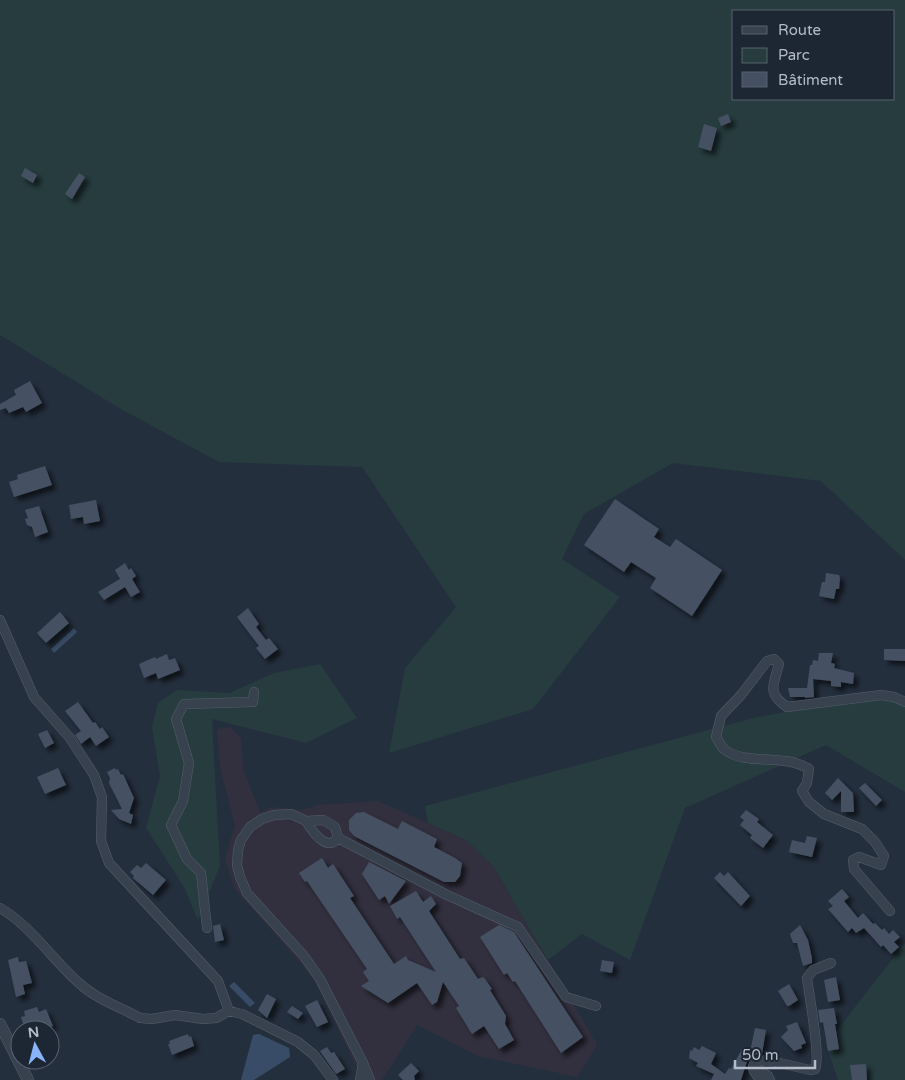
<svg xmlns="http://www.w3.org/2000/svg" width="905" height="1080" viewBox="0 0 905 1080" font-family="'Varela Round',sans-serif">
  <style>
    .medical { fill: #32303f }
    .green { fill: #263c3f; fill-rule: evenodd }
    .water { fill: #394c67 }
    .building { fill: #455162; filter: url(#shadow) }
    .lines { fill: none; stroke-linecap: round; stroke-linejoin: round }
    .minor-casing { stroke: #565f6c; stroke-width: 10 }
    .tertiary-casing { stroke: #565f6c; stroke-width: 12 }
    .minor { stroke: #38414e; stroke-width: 9 }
    .tertiary { stroke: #38414e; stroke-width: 11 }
  </style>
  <defs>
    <filter id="shadow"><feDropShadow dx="4.5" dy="4.5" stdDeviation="2.5" flood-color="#0009"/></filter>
  </defs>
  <rect width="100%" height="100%" fill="#242f3e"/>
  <!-- medical -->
  <path class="medical" d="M230,727L241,738L243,769L260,812L271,807L302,810L319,805L378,801L466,840L493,866L597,1045L577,1077L478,1056L417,1025L382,1080H356L358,1070L313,977L234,888L225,859L235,825L220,768L217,729Z"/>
  <!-- green -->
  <path class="green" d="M0,0H905V560L821,481L673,463L584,514L562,559L620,597L533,709L389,753L405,668L456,607L362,467L219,462L119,408L0,335ZM734,11H894V99H734Z
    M320,664L357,718L306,743L212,719L220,866L198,920L184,887L146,828L160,776L152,727L158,703L177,690L229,693L274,673Z
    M893,698L905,706V792L826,745L685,808L630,960L582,934L548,960L493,866L466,840L428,823L425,806L753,718L785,712Z
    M905,943V1080H838L826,1044Z"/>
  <!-- water -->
  <path class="water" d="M74,628L77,632L54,653L51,649Z
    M234,982L255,1003L250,1007L229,986Z
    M259,1034L289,1048L290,1057L254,1080H241L253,1035Z"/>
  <!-- building -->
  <path class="building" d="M728,114L731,122L721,126L718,118Z
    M704,124L717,128L711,151L698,147Z
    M25,168L37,175L33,183L21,176Z
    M79,173L85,177L72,199L65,194Z
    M30,381L42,403L26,412L23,407L9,413L6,408L0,410V404L16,395L14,390Z
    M45,466L52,485L14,497L9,482L18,479L17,475Z
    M615,499L659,529L654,537L670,547L676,539L722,570L692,616L650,588L656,578L631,562L624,572L584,545Z
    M96,500L100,521L84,524L83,517L71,519L69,505Z
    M39,506L48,532L35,537L32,527L27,525L25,519L28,518L25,510Z
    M125,563L129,570L131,568L136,576L132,579L140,592L131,597L125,587L104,600L98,592L120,579L115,570Z
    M826,573L839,575L840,578L839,589H836L834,599L819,596L822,582H825Z
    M248,608L259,624L256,627L266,640L269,638L278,649L265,659L256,648L259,646L237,617Z
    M60,612L69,623L46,643L37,633Z
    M884,649H905V661L884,660Z
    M819,653H833L831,663L835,664L834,668L854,673L853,684L841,682V687L831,686V681L813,679L814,697L805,698V697H790L788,688H807L810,665H812L813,660L818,661Z
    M167,654L169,660L175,658L180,670L158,679L156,673L144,678L139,664L155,657L156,659Z
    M78,702L93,723L95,722L100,729L102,727L109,737L96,746L90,737L81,744L75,735L81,731L65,711Z
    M47,730L54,743L45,748L38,734Z
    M58,768L66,785L45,794L37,777Z
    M115,768L116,770L118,769L121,775L123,774L134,798L129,813L133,815L131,824L119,819L111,810L122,809L109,783L110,778L107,772Z
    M838,778L853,793L854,812H841V791L832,800L825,793Z
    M865,783L882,800L876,806L859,788Z
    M746,810L759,819L757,822L773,835L763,848L750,838L752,835L740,825L744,820L740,817Z
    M364,812L398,829L402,821L437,839L434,847L455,858L462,863L460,876L455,882H444L354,836L349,830V820L356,813Z
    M807,836L817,838L812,857L789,852L792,840L805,843Z
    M322,858L328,868L333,864L354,896L350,898L394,964L406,956L408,960L436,972L400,917L397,919L390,906L416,891L423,902L431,896L436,904L429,911L460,959L464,958L478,979L483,977L485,979L492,989L490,990L506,1016L505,1024L514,1040L499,1049L484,1026L472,1034L456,1008L459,1006L443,982L437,1002L432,1005L417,983L388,1003L361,986L369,981L363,972L367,969L307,881L305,882L299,873Z
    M369,862L406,881L389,904L385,896L379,900L362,874Z
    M146,863L166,880L153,895L133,878L134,876L130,872L137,865L141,868Z
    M720,872L724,876L728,872L750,896L741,906L714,878Z
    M842,889L849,897L844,901L858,918L863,913L873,924L875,923L882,930L884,928L889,934L893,930L900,937L894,942L899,947L891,954L883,945L881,947L864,928L856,933L852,928L848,932L828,909L833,906L828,901Z
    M220,924L224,940L215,942L213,926Z
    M499,925L514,932L583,1037L561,1053L515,981L513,982L507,973L504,975L480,937Z
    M800,925L808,940L812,958V963L803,966L797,943H793L790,934Z
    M18,957L19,962L26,961L32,983L23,985L25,994L16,997L8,960Z
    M602,960L614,962L612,973L600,971Z
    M836,977L840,1000L828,1002L824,980Z
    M789,984L798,1000L789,1006H787L778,991Z
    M267,994L276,999L267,1018L258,1010Z
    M317,1000L328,1022L317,1027L305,1006Z
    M292,1006L303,1013L298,1019L287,1012Z
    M37,1007L39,1012L46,1009L53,1026L45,1029L44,1027L34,1030H25L21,1017L25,1016L24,1011Z
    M834,1008L837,1024H835L839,1049L828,1051L823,1022L820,1023L818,1010Z
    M797,1022L806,1043L801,1045L802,1048L794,1051L781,1037L788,1030L786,1026Z
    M755,1028L766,1030L762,1054L757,1055L750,1054V1052L741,1080H711L714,1074L696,1066L698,1063L689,1058L690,1050L692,1051L694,1047L699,1050L702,1046L716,1053L711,1064L725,1074L729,1068L731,1069L742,1049L750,1052Z
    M188,1034L189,1037L191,1036L194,1046L172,1055L168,1044H170L169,1041Z
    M327,1047L331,1053L334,1052L345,1069L336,1074L320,1051Z
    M411,1063L419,1071L414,1076L415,1080H403L398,1075Z
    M866,1064L867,1080H852L850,1065Z"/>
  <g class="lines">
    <!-- minor casing -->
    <g class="minor-casing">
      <path id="minor" d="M0,620L34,697L70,738L94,775L102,797L101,841L109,863L218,981L229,1011
        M306,821C312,831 327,853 338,838L335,827L323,820L306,821L291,814L274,815L262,819L250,827L241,840L238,850L237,865L240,877L247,893L304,956L320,979L363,1063L370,1080
        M338,838L447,895L518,927L566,997L596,1006
        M0,908C30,925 53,960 79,983C96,999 120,1007 140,1018L152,1019L175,1015L203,1019L216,1018L229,1011L242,1014L298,1042L314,1055L333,1080
        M890,911L854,869L853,860L859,857L881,865L884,856L875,842L862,829L824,814L809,802L802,791L807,783L809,769C784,753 747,766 725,750C721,747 719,741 716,737L721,716L741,695L767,661L774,659L779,664C774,684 766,693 787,707L881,695L894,697L905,702
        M207,928L201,873L187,859L171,825L183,801L189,763L176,719L184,704L253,702L254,692
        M753,1066L768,1076L770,1080
        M360,1080L363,1063
        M761,1080C756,1074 750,1070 755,1062L767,1060L810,1070L815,1069C821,1058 809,994 807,978L813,970L831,963"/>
    </g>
    <!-- tertiary casing -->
    <g class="tertiary-casing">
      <path id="tertiary" d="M0,1024L28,1080"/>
    </g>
    <!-- minor -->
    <use href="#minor" class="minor"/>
    <!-- tertiary -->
    <use href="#tertiary" class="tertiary"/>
  </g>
  <!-- legend -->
  <rect x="732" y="10" width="162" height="90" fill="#1d2633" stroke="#59626f"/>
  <rect x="742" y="26" width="25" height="8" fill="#38414e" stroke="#59626f"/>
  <text x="778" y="35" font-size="15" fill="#b4bcc9">Route</text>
  <rect x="742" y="48" width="25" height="15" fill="#263c3f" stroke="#59626f"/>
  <text x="778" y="60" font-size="15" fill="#b4bcc9">Parc</text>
  <rect x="742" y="72" width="25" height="15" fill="#455162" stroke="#59626f"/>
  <text x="778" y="85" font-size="15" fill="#b4bcc9">Bâtiment</text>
  <!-- north arrow -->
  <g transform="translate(35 1045) rotate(353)"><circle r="24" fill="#1d2633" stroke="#59626f"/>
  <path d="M0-4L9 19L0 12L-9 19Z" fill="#8ab4f8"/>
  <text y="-8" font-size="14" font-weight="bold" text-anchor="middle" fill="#b4bcc9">N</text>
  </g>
  <!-- scale -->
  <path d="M735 1060v8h80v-8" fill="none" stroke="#b4bcc9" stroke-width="2.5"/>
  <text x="742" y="1060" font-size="15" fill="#b4bcc9" stroke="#1d2633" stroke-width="4" paint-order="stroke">50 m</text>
</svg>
